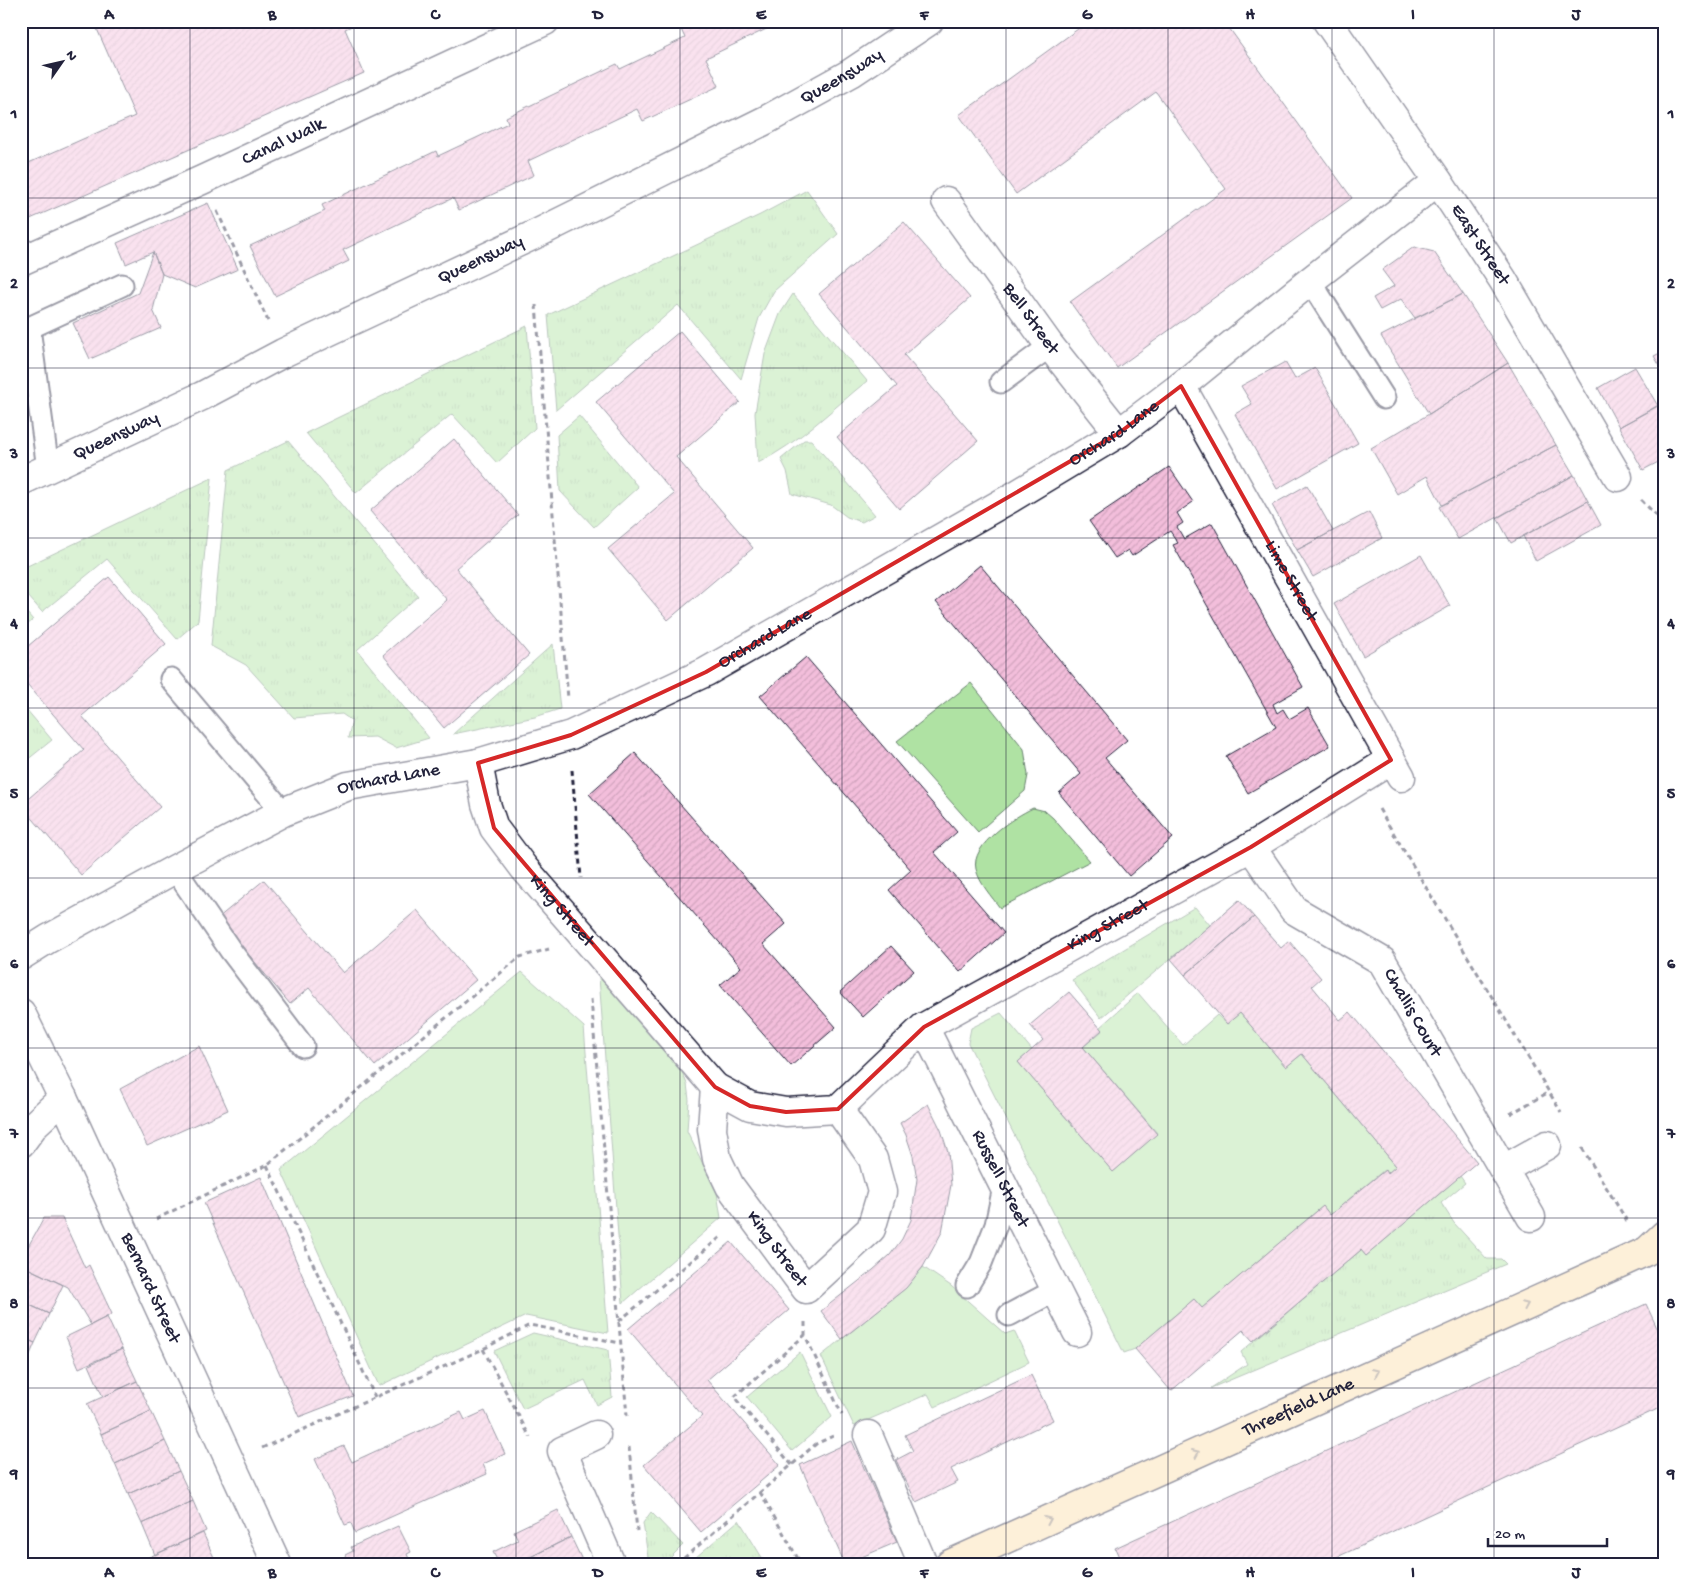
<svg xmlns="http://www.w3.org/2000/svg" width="1685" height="1585" viewBox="0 0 1685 1585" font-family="'Gochi Hand',sans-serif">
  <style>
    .grass { fill: url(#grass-tufts); stroke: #68826f }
    .green { fill: #afe2a3; stroke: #68826f }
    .building { fill: url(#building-hatch); stroke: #22223b }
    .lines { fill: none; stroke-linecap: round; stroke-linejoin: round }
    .lane-casing { stroke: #22223b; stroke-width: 25 }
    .street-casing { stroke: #22223b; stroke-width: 31 }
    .secondary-casing { stroke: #22223b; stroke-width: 31 }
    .primary-casing { stroke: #22223b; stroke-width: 31 }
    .path { stroke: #22223b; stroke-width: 3; stroke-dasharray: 5 4; stroke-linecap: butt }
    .lane { stroke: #fff; stroke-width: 21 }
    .street { stroke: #fff; stroke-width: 28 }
    .secondary { stroke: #fff; stroke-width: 28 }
    .primary { stroke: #fbddab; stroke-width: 28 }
    .oneway { stroke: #8e8073 }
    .marked { fill: none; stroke: #d62828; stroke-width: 4; stroke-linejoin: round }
    .grid { fill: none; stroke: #22223b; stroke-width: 1; stroke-opacity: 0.55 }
    .labels { text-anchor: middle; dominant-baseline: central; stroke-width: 4; stroke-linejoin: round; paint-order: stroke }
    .street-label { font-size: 19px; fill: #22223b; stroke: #fff }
    .neatline { fill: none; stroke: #22223b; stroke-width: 2 }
    .grid-label { font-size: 16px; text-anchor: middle; font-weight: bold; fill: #22223b }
  </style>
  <defs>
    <pattern id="grass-tufts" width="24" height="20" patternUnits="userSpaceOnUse" patternTransform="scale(1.25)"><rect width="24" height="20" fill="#afe2a3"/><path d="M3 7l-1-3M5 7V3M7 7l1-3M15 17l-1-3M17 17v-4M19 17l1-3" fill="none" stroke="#96c28d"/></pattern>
    <pattern id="building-hatch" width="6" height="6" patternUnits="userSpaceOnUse" patternTransform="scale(1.25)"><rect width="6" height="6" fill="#f3bedb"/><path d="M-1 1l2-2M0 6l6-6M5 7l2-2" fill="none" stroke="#d0a3bd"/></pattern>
  </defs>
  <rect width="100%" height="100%" fill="#fff"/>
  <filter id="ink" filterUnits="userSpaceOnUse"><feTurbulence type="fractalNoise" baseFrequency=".02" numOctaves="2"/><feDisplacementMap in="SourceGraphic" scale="10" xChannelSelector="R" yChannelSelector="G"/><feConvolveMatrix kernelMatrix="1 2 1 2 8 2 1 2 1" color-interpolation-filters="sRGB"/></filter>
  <g filter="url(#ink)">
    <!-- grass -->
    <path class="grass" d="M807,190L838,234L774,291L759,318L741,379L678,305L556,410L548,315L760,215Z
      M793,294L867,381C832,409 799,443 758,463L755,413L765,354L780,314Z
      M527,326L535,428L497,463L452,414L356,493L306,433Z
      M579,416L638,487L594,527L560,491L557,435Z
      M804,440H811L875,515L862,522L847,517L831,505L792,494L787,471L781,459Z
      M288,441L418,596L357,650L429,738L396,748L375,737L348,738L352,721L342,714L294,718L246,665L211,646L228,470Z
      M212,478L198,621L177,639L107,559L42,612L21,588V569Z
      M21,606L33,620L21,630Z
      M553,644L560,709L535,717L453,734Z
      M21,703L52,740L21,765Z
      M1195,907L1210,925L1101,1018L1072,980Z
      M1460,1176L1465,1183L1441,1203L1454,1223L1487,1259H1501L1506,1264L1211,1388L1247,1364L1241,1352L1361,1250L1366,1256Z
      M533,1333L608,1350L612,1397L597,1405L585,1380L523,1409L494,1351Z
      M651,1512L683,1545L664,1564H649L643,1523Z
      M739,1520L766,1564H688Z"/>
    <!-- green -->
    <path class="green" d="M971,683L1024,749L1028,775L1025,791L978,832L897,741Z
      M1033,808L1045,811L1053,818L1090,861L1000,908C992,897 979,883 976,869C970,845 1014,817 1033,808Z
      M522,972L584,1027L608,1333L526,1316L379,1386L281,1170Z
      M599,977L683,1074L687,1084L689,1100L687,1131L717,1193L721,1218L623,1303Z
      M1138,993L1183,1045L1217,1015L1227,1024L1240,1013L1286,1067L1302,1054L1396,1166L1387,1174L1384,1170L1330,1215L1322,1207L1202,1308L1194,1299L1135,1349L1124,1353L968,1043L971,1028L1001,1013L1032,1050L1018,1062L1113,1172L1157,1133L1083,1047L1102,1031L1099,1028Z
      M923,1267L951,1286L1005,1334L1014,1331L1029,1362L935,1407L928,1394L854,1426L821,1356L906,1288Z
      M800,1352L832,1417L792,1451L747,1397Z"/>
    <!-- building -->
    <path class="building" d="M95,21H363L345,29L364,73L21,223V159L24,165L135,116L94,22Z
      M677,21H783L706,58L719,86L643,121L637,109L528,161L534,175L459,210L453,198L343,250L349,261L275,296L250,246L325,211L322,205L436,151L438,156L508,123L506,117L617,64L620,69L685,38Z
      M1089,21H1224L1352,198L1117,368L1070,302L1226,189L1156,92L1016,194L959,115Z
      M208,203L238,269L195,288L162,274L153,252L126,264L117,243Z
      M904,222L970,298L904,355L978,441L899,509L837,437L897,386L819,294Z
      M1414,247L1434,252L1463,294L1415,318L1401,299L1380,310L1373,298L1394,286L1382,270Z
      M153,252L162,274L153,310L161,328L90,359L73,323L138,293Z
      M1463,294L1508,363L1429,414L1381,336Z
      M680,331L740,402L676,457L753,548L668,620L608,549L674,494L596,402Z
      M1664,351V373L1654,356Z
      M1285,362L1295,379L1315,368L1358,443L1277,489L1235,414L1252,404L1241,386Z
      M1508,363L1556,445L1442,505L1427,476L1397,494L1371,448L1429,414Z
      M1635,367L1658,406L1619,427L1598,388Z
      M1664,402V459L1643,470L1619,427Z
      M454,439L518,515L456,568L529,655L444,728L383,655L447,600L370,511Z
      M1556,445L1574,475L1458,539L1439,507Z
      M1169,467L1193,502L1177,513L1183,523L1177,527L1184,539L1212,523L1303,687L1273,704L1277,713L1283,709L1289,719L1308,708L1330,746L1248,793L1226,756L1276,727L1173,545L1178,543L1170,531L1132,556L1128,550L1115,558L1089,521Z
      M1574,475L1588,501L1511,543L1497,518Z
      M1307,485L1333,531L1297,550L1272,505Z
      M1588,501L1601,525L1536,561L1523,536Z
      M1369,512L1382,538L1313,577L1297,550Z
      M1421,555L1450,606L1363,656L1334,604Z
      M980,565L1127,740L1105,758L1173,838L1129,876L1059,793L1081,774L936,602Z
      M109,577L166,644L82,716L160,807L81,875L21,805L84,750L21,677V652Z
      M806,657L957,832L934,852L1004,933L960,972L889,890L911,870L760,696Z
      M635,753L786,924L763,944L836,1027L791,1066L720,985L741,967L589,794Z
      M264,880L343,973L417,910L476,980L375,1066L309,988L290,1004L218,918Z
      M1239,900L1254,917L1185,975L1171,959Z
      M1254,917L1281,948L1289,941L1321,978L1312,986L1340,1020L1350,1012L1477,1162L1366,1256L1361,1250L1253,1341L1243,1330L1171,1391L1135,1349L1194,1299L1202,1308L1323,1206L1330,1215L1385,1170L1387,1174L1396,1166L1302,1054L1286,1067L1240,1013L1227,1024L1185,975Z
      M891,946L914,971L863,1017L840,992Z
      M1069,992L1102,1030L1083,1047L1157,1134L1113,1172L1018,1062L1043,1040L1030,1025Z
      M199,1046L228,1110L147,1146L120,1089Z
      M928,1104L941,1130L948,1152L951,1185L942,1232L923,1267L906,1288L842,1339L821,1311L873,1270L890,1255L902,1239L911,1220L917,1179L913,1156L906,1135L900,1123Z
      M261,1177L353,1396L299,1417L204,1203Z
      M44,1218H62L85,1268L89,1265L112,1314L91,1325L68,1287L21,1265V1259Z
      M731,1242L789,1310L707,1380L780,1465L701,1532L644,1465L702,1416L628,1329Z
      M21,1265L63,1285L49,1314L21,1301Z
      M21,1301L49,1314L35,1343L21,1337Z
      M1646,1304L1664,1343V1406L1322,1564H1122L1115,1548Z
      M107,1317L122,1349L79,1368L66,1337Z
      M21,1337L35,1343L22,1373H21Z
      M122,1349L137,1381L103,1397L89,1365Z
      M1031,1375L1053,1420L951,1469L958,1482L916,1502L896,1460L913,1451L905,1435Z
      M137,1381L151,1411L101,1434L87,1404Z
      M151,1411L165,1441L115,1464L101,1434Z
      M485,1411L505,1454L483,1464L487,1474L355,1533L351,1523L345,1525L315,1459L344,1446L352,1462L461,1412L465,1420Z
      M165,1441L179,1471L128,1494L115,1464Z
      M852,1441L897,1542L845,1564L800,1465Z
      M179,1471L193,1501L142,1524L128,1494Z
      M193,1501L206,1531L155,1555L142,1524Z
      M558,1510L571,1537L516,1564H499L493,1552L518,1540L514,1531Z
      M398,1526L411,1552L407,1554L411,1564H349L345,1555L353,1551L351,1547Z
      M203,1533L216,1562L211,1564H149L147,1558Z
      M571,1537L582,1560L574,1564H516Z"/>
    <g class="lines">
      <!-- lane casing -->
      <g class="lane-casing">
        <path id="lane" d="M1310,281L1384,398
          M1001,382L1050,346
          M48,469L29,328L122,285
          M171,679L283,812
          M175,869L231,951L303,1046
          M967,1286L981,1263L996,1225L1004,1187
          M1009,1315L1056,1290"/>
      </g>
      <!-- street casing -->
      <g class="street-casing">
        <g id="street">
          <path id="s1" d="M1327,21L1438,181L1503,280L1618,477"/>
          <path id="s2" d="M946,201L1050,346L1119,433"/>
          <path id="s3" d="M21,261L202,180L545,21"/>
          <path id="s4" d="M1181,386L1401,777"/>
          <path id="s5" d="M478,763L486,804L494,828L524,868L715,1087L750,1106L786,1112L838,1109L924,1027L1251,847L1391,760"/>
          <path id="s6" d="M1251,847L1294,910L1382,961L1531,1217"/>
          <path id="s7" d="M21,956L48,939L175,869L283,812L348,786L478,763L571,735L706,672L1011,498L1119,433L1181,386L1310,281L1438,181"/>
          <path id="s8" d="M924,1027L1077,1332"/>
          <path id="s9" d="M715,1087L712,1129L717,1159L730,1186L806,1289L871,1229L882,1192L873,1159L838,1109"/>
          <path d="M21,1143L35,1124L63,1098"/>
          <path d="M1504,1169L1547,1145"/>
          <path d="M596,1435L562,1451L611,1564"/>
          <path d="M868,1435L923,1564"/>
        </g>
      </g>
      <!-- secondary casing -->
      <g class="secondary-casing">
        <g id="secondary">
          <path id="s10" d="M21,481L202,396L283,353L536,234L766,120L851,73L929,21"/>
          <path id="s11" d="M21,1013L63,1098L277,1564"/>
        </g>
      </g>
      <!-- primary casing -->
      <g class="primary-casing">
        <g id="primary">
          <path id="s12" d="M950,1564L1647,1251L1664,1235"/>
        </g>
      </g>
      <!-- path -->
      <path class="path" d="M217,211L268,321
        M536,305L568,699
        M1641,500L1664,523
        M572,770L581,878
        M1379,809L1561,1112
        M591,999L627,1416
        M1510,1114L1549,1092
        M1582,1148L1627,1221
        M267,1165L375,1397
        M156,1219L267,1165L520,957L549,949
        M619,1321L723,1235
        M805,1322V1335L842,1415
        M483,1349L530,1437
        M629,1447L637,1531
        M262,1448L483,1349L530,1325L620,1343
        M792,1465L734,1397L805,1335
        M760,1492L801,1564
        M677,1564L816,1444L833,1436"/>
      <!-- lane -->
      <use href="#lane" class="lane"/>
      <!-- street -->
      <use href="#street" class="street"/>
      <!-- secondary -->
      <use href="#secondary" class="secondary"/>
      <!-- primary -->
      <use href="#primary" class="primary"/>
    </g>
    <!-- one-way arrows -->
    <defs><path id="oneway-chevron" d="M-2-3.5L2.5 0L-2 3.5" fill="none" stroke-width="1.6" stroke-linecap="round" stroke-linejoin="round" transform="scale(1.25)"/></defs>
    <g class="oneway">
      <use href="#oneway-chevron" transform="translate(1525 1305) rotate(-24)"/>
      <use href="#oneway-chevron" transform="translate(1376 1372) rotate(-24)"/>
      <use href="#oneway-chevron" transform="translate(1196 1453) rotate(-24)"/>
      <use href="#oneway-chevron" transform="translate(1048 1520) rotate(-24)"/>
    </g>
  </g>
  <!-- marked area -->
  <path d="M0 0H1685V1585H0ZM1181,386L1391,760L1251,847L924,1027L838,1109L786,1112L750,1106L715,1087L494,828L478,763L571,735L706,672L1119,433Z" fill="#fff" fill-opacity=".55" fill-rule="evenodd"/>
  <path class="marked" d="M1181,386L1391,760L1251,847L924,1027L838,1109L786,1112L750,1106L715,1087L494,828L478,763L571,735L706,672L1119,433Z"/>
  <!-- grid -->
  <path class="grid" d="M190,21V1564M354,21V1564M516,21V1564M680,21V1564M842,21V1564M1006,21V1564M1168,21V1564M1332,21V1564M1494,21V1564M21,198H1664M21,368H1664M21,538H1664M21,708H1664M21,878H1664M21,1048H1664M21,1218H1664M21,1388H1664"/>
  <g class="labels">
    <!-- street labels -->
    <g class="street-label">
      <text stroke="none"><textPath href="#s10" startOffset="915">Queensway</textPath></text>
      <text stroke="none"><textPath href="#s3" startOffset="288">Canal Walk</textPath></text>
      <text stroke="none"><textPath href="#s1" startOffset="271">East Street</textPath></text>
      <text stroke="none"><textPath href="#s10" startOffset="510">Queensway</textPath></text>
      <text stroke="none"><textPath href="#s2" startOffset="145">Bell Street</textPath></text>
      <text stroke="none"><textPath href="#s7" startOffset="1220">Orchard Lane</textPath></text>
      <text stroke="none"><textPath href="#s10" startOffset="105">Queensway</textPath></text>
      <text stroke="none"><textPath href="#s4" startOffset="224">Lime Street</textPath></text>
      <text stroke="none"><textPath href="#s7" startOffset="815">Orchard Lane</textPath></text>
      <text stroke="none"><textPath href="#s7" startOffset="410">Orchard Lane</textPath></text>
      <text stroke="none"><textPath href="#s5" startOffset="174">King Street</textPath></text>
      <text stroke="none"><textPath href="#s5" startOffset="865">King Street</textPath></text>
      <text stroke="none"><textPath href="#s6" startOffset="238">Challis Court</textPath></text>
      <text stroke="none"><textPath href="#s8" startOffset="170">Russell Street</textPath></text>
      <text stroke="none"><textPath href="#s9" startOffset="181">King Street</textPath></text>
      <text stroke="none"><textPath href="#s11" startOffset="304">Bernard Street</textPath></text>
      <text stroke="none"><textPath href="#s12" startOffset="382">Threefield Lane</textPath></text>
    </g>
  </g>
  <!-- margin -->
  <rect width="1685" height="1585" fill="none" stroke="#fff" stroke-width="55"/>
  <!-- north arrow -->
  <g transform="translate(62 62) rotate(56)" stroke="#ffffff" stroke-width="4" paint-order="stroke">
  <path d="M0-4L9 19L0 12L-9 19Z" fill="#22223b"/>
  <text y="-8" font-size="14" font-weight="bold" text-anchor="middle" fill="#22223b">N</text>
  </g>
  <!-- scale -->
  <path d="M1488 1538v8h119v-8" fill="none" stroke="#22223b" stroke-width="2.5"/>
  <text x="1495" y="1538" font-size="15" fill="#22223b" stroke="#ffffff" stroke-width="4" paint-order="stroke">20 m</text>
  <rect x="28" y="28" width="1630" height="1530" class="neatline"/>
  <g class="grid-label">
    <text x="109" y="19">A</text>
    <text x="272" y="19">B</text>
    <text x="435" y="19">C</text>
    <text x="598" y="19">D</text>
    <text x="761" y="19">E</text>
    <text x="924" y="19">F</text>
    <text x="1087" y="19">G</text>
    <text x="1250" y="19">H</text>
    <text x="1413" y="19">I</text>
    <text x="1576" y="19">J</text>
    <text x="14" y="118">1</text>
    <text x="1671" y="118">1</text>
    <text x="14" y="288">2</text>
    <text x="1671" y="288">2</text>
    <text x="14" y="458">3</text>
    <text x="1671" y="458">3</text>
    <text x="14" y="628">4</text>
    <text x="1671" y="628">4</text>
    <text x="14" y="798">5</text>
    <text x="1671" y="798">5</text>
    <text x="14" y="968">6</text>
    <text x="1671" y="968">6</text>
    <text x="14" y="1138">7</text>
    <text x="1671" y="1138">7</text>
    <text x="14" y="1308">8</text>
    <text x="1671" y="1308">8</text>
    <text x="14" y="1478">9</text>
    <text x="1671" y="1478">9</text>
    <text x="109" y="1577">A</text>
    <text x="272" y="1577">B</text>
    <text x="435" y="1577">C</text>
    <text x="598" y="1577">D</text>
    <text x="761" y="1577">E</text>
    <text x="924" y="1577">F</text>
    <text x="1087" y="1577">G</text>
    <text x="1250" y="1577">H</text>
    <text x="1413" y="1577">I</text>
    <text x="1576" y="1577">J</text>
  </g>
</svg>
